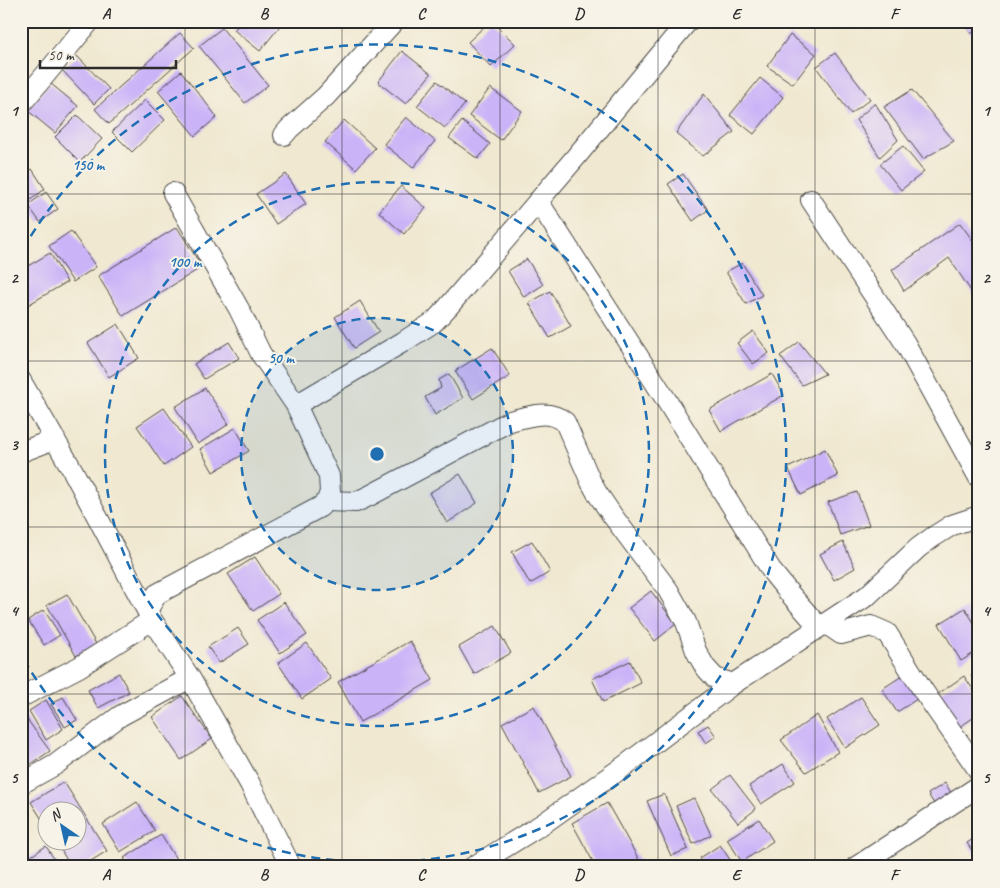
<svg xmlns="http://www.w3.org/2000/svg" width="1000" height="888" viewBox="0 0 1000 888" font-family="Caveat,sans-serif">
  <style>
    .building { fill: #cbb3f8 }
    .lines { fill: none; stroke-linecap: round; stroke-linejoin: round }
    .street-casing { stroke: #494744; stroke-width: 22 }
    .street { stroke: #fff; stroke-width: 20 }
    .grid { fill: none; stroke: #2b2b2b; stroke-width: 1; stroke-opacity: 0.55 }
    .ring { fill: none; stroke: #1f6fb2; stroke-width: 2.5; stroke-dasharray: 9 6 }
    .centre { fill: #1f6fb2; stroke: #f7f3e8; stroke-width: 2.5 }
    .ring-label { font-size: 15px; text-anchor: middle; font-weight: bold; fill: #1f6fb2; stroke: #f7f3e8; stroke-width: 4; stroke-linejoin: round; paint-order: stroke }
    .neatline { fill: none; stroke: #2b2b2b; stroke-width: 2 }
    .grid-label { font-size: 16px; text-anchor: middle; font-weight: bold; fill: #2b2b2b }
  </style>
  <rect width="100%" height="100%" fill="#f7f3e8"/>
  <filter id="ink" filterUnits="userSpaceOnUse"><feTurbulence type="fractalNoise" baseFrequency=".02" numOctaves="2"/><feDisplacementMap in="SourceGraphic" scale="10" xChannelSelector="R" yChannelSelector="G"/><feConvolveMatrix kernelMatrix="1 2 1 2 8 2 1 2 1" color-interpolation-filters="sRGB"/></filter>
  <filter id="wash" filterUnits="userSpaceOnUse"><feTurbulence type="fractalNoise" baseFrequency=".0096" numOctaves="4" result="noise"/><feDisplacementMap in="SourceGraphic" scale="20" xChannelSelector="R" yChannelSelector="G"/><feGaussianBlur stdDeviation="1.12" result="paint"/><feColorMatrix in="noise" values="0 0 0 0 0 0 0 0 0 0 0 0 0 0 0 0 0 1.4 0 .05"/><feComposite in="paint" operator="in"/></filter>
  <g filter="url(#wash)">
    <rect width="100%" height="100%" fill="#f0e8d0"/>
    <g id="blocks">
      <!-- building -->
      <path class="building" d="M242,21H284L260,51L234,30Z
        M490,21H492L515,44L491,67L468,42Z
        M962,21H979V26L971,34Z
        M222,28L268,85L245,103L199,46Z
        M180,33L194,48L109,124L95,109Z
        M790,35L816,54L793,84L767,66Z
        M402,51L431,74L406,104L378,82Z
        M835,53L870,99L851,114L816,67Z
        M77,56L109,89L94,104L62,70Z
        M181,71L217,117L195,136L158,91Z
        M760,78L783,97L754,134L730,115Z
        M437,81L465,104L445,128L417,106Z
        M50,83L78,106L55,133L27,110Z
        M490,88L522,111L501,140L469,116Z
        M912,90L954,141L923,159L884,107Z
        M704,94L734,132L703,156L676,133Z
        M145,100L165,120L132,152L112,132Z
        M875,103L898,140L880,157L856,120Z
        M77,115L102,139L80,162L55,137Z
        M406,117L435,141L413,168L384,144Z
        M344,120L375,148L356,169L325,142Z
        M462,121L490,144L478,159L449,138Z
        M903,146L924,172L901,190L880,164Z
        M32,169L45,189L29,201L21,191V176Z
        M286,174L306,204L276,224L256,194Z
        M683,174L708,210L693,221L668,184Z
        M401,186L426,208L404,234L379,212Z
        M46,192L58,209L40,222L28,205Z
        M960,223L979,249V303L949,258L904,291L892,270Z
        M177,227L202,267L123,316L98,276Z
        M71,231L96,267L73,282L49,246Z
        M50,253L67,282L21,309V270Z
        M527,259L543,285L524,297L508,271Z
        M742,263L762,295L746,304L726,272Z
        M550,291L571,326L550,338L529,303Z
        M360,301L379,332L354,348L335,317Z
        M118,324L139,358L109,377L88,343Z
        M753,331L769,353L753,364L737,343Z
        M229,342L239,358L204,379L194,364Z
        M799,342L825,374L802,385L780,356Z
        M492,348L510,376L473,399L455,371Z
        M449,374L463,398L435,415L425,397L441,388L439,380Z
        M772,374L784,395L721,431L709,410Z
        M205,388L229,424L198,444L175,407Z
        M164,408L191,447L164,466L137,426Z
        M235,428L249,451L213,472L200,449Z
        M825,449L838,476L801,495L788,468Z
        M460,474L477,503L447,523L429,493Z
        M857,492L869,525L840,535L828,502Z
        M532,541L550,572L530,584L512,552Z
        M843,542L855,568L834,580L820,554Z
        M255,557L279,594L253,611L228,574Z
        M651,591L676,624L655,641L629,608Z
        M67,594L96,644L76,656L47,605Z
        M284,602L307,635L280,653L257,620Z
        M965,608L979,631V650L961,661L939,624Z
        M44,610L60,635L44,645L28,620Z
        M495,626L511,653L474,674L459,647Z
        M238,628L249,644L219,663L208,647Z
        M410,641L433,680L360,722L338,682Z
        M307,643L331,679L302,699L278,663Z
        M630,661L641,683L603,702L592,679Z
        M979,671V687L971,676Z
        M119,673L129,692L98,708L88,690Z
        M905,674L920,697L897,712L882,689Z
        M964,676L979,698V714L958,728L935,696Z
        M182,696L212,739L181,760L152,717Z
        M63,697L77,720L65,727L51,704Z
        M861,697L880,725L845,748L827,719Z
        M46,700L63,729L46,740L29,711Z
        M534,706L571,776L539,793L502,723Z
        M21,711L50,751L21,771Z
        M817,715L838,752L806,772L781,740Z
        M708,725L716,736L706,743L698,731Z
        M783,764L795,782L761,804L749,786Z
        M730,775L756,809L738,823L712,789Z
        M64,782L107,851L81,867H71L55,840H78V810H48V829L31,802Z
        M945,783L953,796L936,807L928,794Z
        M664,794L688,849L671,856L647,801Z
        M694,798L711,835L693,844L676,806Z
        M137,802L155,831L120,852L103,824Z
        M607,803L643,867H596L572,823Z
        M759,819L773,841L742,862L727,839Z
        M161,835L176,859L164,867H130L124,858Z
        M979,835V861L967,843Z
        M720,845L735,867H706L700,858Z
        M46,846L59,867H21V863Z
        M373,861L376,867H360Z"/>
    </g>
  </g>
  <g filter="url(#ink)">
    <use href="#blocks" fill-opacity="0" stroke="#494744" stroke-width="1"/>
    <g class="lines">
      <!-- street casing -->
      <g class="street-casing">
        <path id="street" d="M21,104L90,21
          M284,135L289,129L326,96L394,21
          M811,200L905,343L979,478
          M538,201L665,398L773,573L790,594L819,627
          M21,381L73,471L152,620L190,678L250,784L291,867
          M296,405L403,342L434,322L448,307L575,158L688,21
          M21,452L55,439
          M327,501L356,502L369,496L510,421C528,416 549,409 565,422L591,482L597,493L612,515L668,590L686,622L696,651L705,667L715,678L733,684
          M147,611L157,594L320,507L327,501L330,492L329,476L296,405L261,354L239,309L173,193
          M825,623L841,634L871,626L887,633L924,692L979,771
          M21,697L79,667L152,620
          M21,784L55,765L120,716L190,678
          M473,867L544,823L623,767L733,684L867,596L918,548L933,537L952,525L979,516
          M856,867L979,786"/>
      </g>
      <!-- street -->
      <use href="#street" class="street"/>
    </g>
  </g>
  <!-- grid -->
  <path class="grid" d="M185,21V867M342,21V867M500,21V867M658,21V867M815,21V867M21,194H979M21,361H979M21,527H979M21,694H979"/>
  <!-- distance rings -->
  <circle cx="377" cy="454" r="136" fill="#1f6fb2" fill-opacity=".12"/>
  <g class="ring">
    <circle cx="377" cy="454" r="136"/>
    <circle cx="377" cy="454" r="272"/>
    <path d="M23 249A409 409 0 1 1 23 658"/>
  </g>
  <circle cx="377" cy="454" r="8" class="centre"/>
  <g class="ring-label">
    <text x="88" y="170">150 m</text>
    <text x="185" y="267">100 m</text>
    <text x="281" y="363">50 m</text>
  </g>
  <!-- margin -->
  <rect width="1000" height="888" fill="none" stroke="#f7f3e8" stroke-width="55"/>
  <!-- north arrow -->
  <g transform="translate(62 826) rotate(326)"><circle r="24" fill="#f7f3e8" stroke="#a5a39c"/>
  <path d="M0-4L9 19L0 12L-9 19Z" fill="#1f6fb2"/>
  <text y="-8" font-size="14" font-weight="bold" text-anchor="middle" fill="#2b2b2b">N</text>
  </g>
  <!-- scale -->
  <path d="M40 60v8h136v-8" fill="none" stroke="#2b2b2b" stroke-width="2.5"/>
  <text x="48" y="60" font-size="15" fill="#2b2b2b" stroke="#f7f3e8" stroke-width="4" paint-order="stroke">50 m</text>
  <rect x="28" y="28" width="944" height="832" class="neatline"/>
  <g class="grid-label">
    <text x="106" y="19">A</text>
    <text x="264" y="19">B</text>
    <text x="421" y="19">C</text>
    <text x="579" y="19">D</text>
    <text x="736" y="19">E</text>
    <text x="894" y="19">F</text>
    <text x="14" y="116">1</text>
    <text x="986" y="116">1</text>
    <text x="14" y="283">2</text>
    <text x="986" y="283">2</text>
    <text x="14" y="450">3</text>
    <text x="986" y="450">3</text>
    <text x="14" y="616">4</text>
    <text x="986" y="616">4</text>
    <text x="14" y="783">5</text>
    <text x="986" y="783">5</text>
    <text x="106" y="880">A</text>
    <text x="264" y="880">B</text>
    <text x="421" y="880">C</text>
    <text x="579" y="880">D</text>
    <text x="736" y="880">E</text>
    <text x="894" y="880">F</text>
  </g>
</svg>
